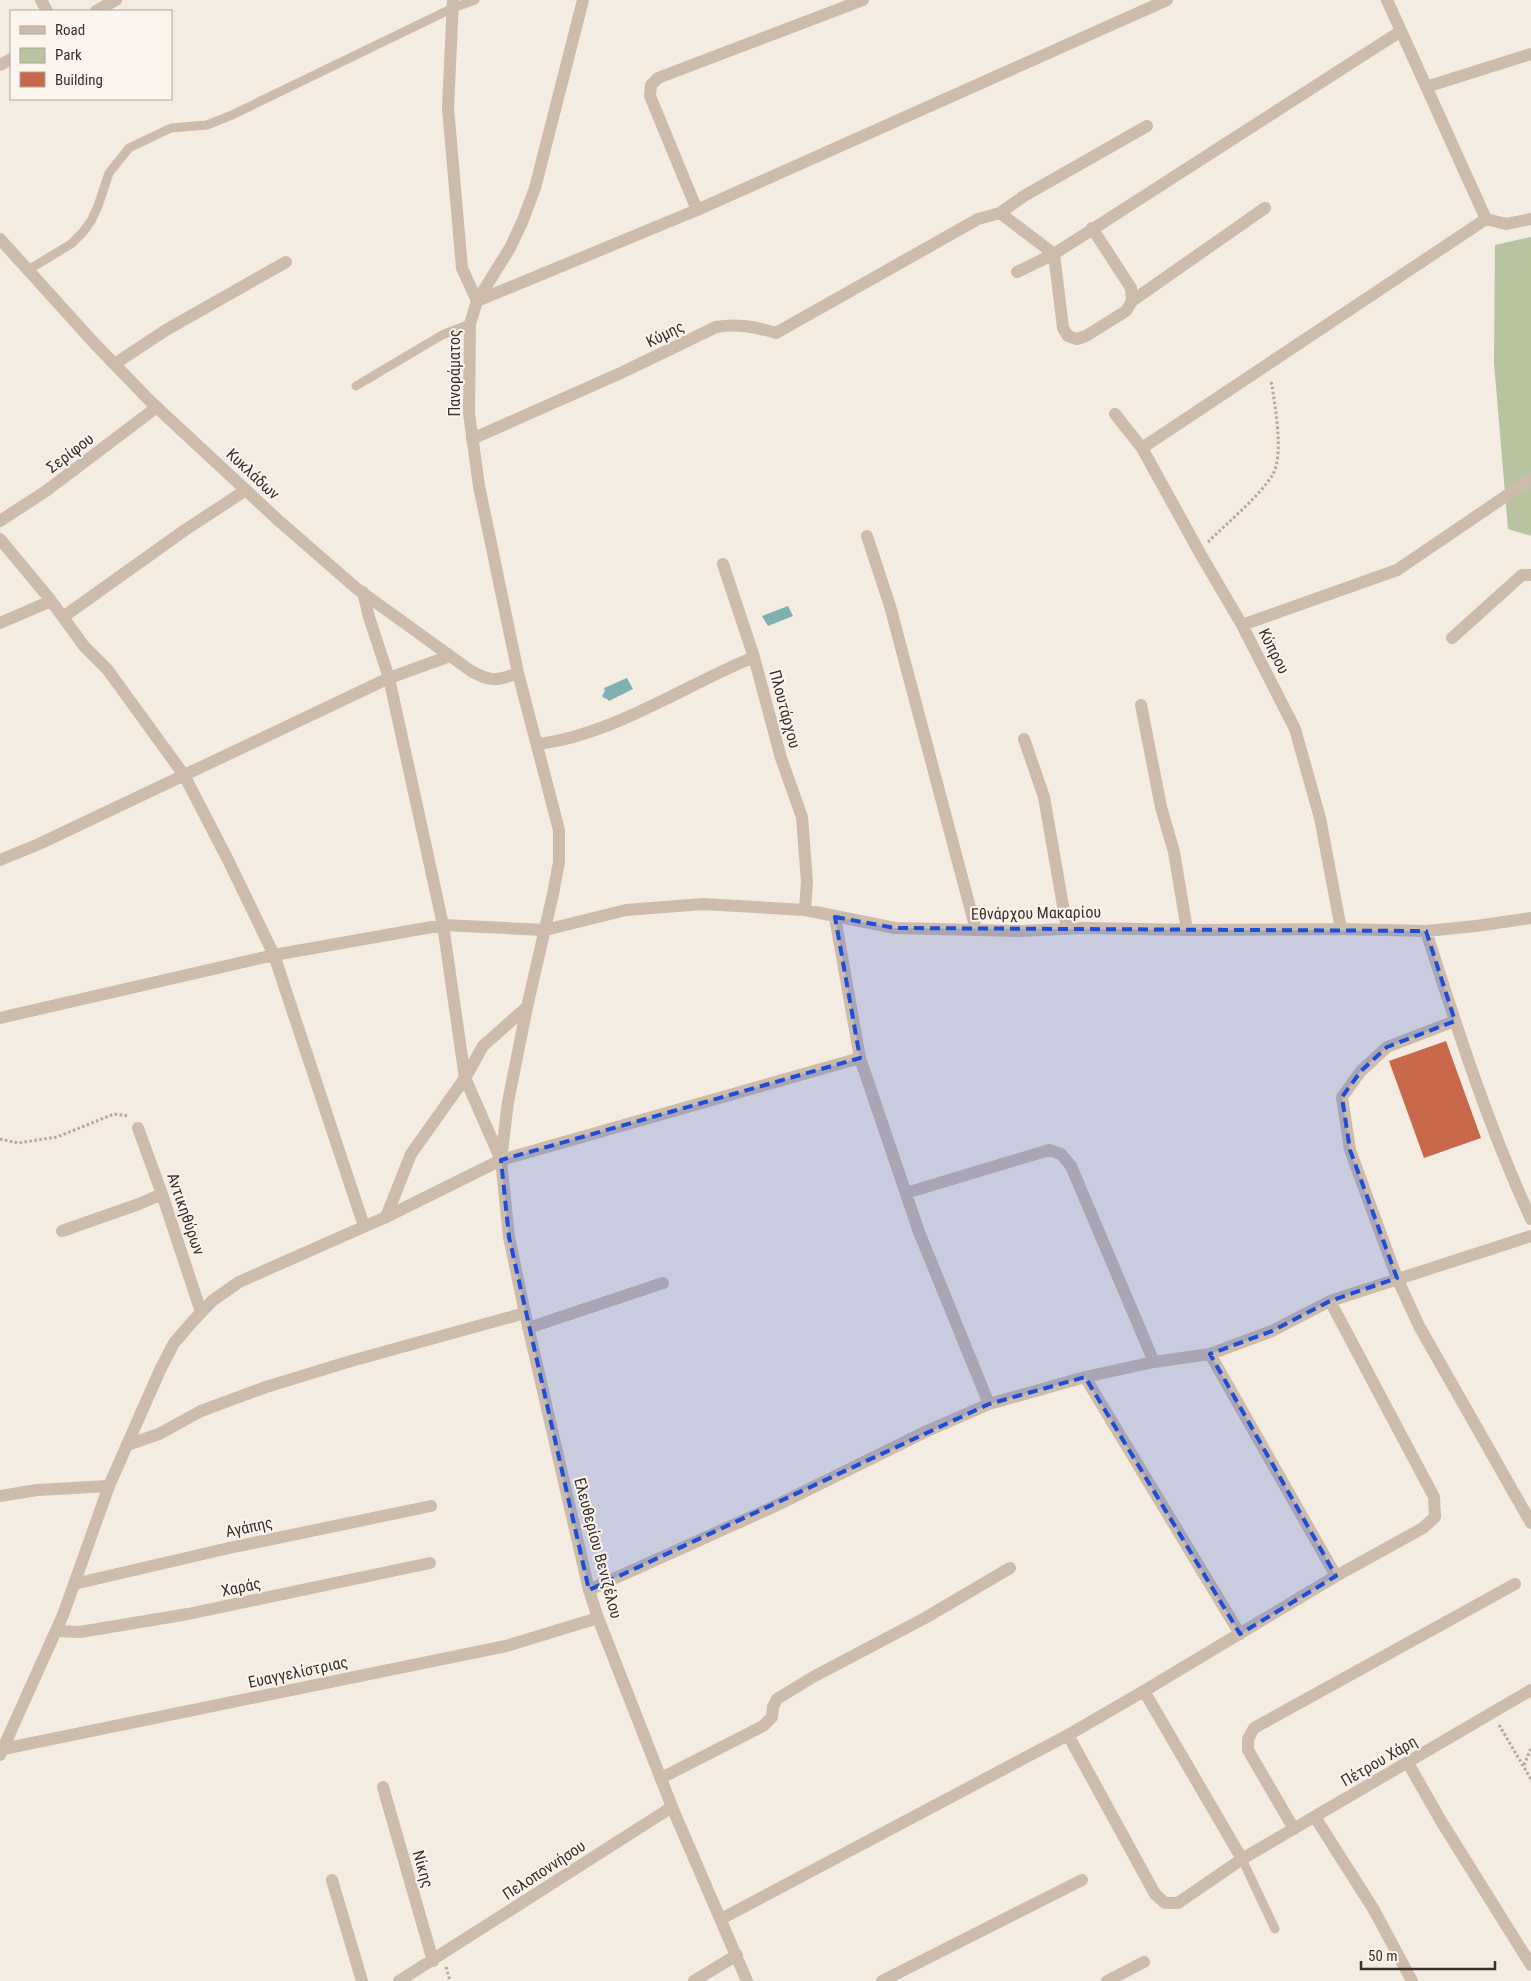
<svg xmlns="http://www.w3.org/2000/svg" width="1531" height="1981" viewBox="0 0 1531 1981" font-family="'Roboto Condensed',sans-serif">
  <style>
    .green { fill: #b8c4a0 }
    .water { fill: #7fb0b2 }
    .building { fill: #c8694b }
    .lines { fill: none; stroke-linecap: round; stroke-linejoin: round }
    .path { stroke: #b9a596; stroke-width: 3; stroke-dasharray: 2.5 2.5; stroke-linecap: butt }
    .service { stroke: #cdbbac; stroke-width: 9 }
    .minor { stroke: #cdbbac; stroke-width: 12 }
    .tertiary { stroke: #cdbbac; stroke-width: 12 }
    .marked { fill: #1d4ed8; fill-opacity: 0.2; stroke: #1d4ed8; stroke-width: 4; stroke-dasharray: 10 6; stroke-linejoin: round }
    .labels { text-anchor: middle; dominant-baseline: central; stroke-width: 4; stroke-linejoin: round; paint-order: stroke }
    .street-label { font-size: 16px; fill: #3b302b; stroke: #fbf5ee }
  </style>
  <rect width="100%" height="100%" fill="#f4ebe1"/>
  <!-- green -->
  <path class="green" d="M1531,237V536L1508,529L1494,363L1495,245Z"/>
  <!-- water -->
  <path class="water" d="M788,606L793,616L768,626L762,616Z
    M627,678L633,689L609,701L607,699L604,698L602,696L605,691L604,688Z"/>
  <!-- building -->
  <path class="building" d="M1446,1041L1481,1138L1424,1158L1389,1061Z"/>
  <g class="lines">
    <!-- path -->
    <path class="path" d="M1208,542C1226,524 1261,495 1273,474C1284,454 1275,408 1272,385L1270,380
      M0,1139L18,1143L57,1137L114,1114L129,1116
      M1499,1725L1531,1779
      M1524,1765L1531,1748
      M446,1967L450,1981"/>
    <!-- service -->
    <path class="service" d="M28,270L71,244L83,232L91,221L98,206L109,173L129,148L171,128L207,125L232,115L453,8L475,0
      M356,386L442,335L470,324
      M1242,1859L1275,1929"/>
    <!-- minor -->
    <path class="minor" d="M41,0L47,11
      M453,0L448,108L462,268L477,301L697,210L1167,0
      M96,11L116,0
      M0,65L11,59
      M1426,87L1531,54
      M697,210L650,96L651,85L658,78L863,0
      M1000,213L1024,196L1147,126
      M1486,219L1506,224L1531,219
      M1092,228L1131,288L1132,301
      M1017,272L1054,254L1401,31
      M116,363L166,330L286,262
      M1115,414L1142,448L1201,555L1242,625L1295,729L1320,818L1341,929
      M472,439L623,372L716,327C737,323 756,327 776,333L978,219L1000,213L1054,254L1063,328L1068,336L1077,339L1086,336L1126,311L1132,301L1265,208
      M1142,448L1486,219L1387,0
      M0,521L46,491L157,407
      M867,536L890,606L976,930
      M0,539L49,598L84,646L107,669L184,775L228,860L274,955L364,1226
      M723,564L754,657
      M363,592L369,617L389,678L443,925L465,1078L411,1154L386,1217
      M63,617L185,530L246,490
      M0,623L51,601
      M1242,625L1397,570L1531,479
      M1452,638L1522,575H1531
      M1141,705L1161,807L1174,852L1187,930
      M1024,739L1044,797L1067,929
      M537,744C611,736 685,685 754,657L781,758L802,817L807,882L805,910
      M0,860L39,844L389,678L450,656
      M1426,931C1457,1028 1488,1126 1531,1219
      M527,1007L483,1046L465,1078L501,1160L860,1058L835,917
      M0,1018L274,955L443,925L545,930L626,910L703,904L805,910L895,928L976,930L1022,931L1083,928L1191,930L1341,929L1426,931L1476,926L1531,918
      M1455,1021L1387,1047L1361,1071L1342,1097L1350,1150L1397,1278L1419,1326L1531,1523
      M860,1058L919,1232L989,1404
      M138,1128L162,1194L201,1312
      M906,1193L1049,1150L1061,1154L1071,1166L1154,1362L1210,1354L1272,1331L1330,1301L1531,1236
      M62,1231L139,1204L162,1194
      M528,1328L663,1283
      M1210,1354L1336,1576
      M1085,1377L1240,1634
      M127,1445L159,1434L201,1411L266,1387L351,1361L525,1313
      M0,1496L37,1490L109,1486
      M74,1584L229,1548L431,1506
      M589,1590L773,1507L927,1431L989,1404L1085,1377L1154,1362
      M56,1631L80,1632L188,1614L430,1563
      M1144,1691L1336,1576L1423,1528L1435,1517L1434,1497L1330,1301
      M1068,1735L1155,1894L1165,1903H1178L1242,1859L1531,1690
      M3,1749L506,1646L598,1618
      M1408,1763L1441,1821L1531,1965
      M661,1778L763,1726L772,1717L773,1707L777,1699L813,1677L925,1618L1010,1568
      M383,1787L433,1961
      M1315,1817L1374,1910L1412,1981
      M1294,1829L1248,1750V1739L1254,1728L1515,1584
      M332,1880L362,1981
      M721,1919L1068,1735L1144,1691L1242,1859
      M399,1981L672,1807
      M694,1981L737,1955
      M882,1981L1082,1880
      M1107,1981L1144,1962"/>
    <!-- tertiary -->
    <path class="tertiary" d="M583,0L535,188L523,220L510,248L477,301L470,324L469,413L479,486L518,673L559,830V862L553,894L527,1007L508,1102L501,1160L509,1237L525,1313L589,1590L598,1618L672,1807L747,1981
      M0,239L95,344L150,401L278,520L356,588L471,671C490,682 498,681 518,673
      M0,1755L63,1615L109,1486L160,1370L174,1343L193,1321L212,1301L239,1282L386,1217L501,1160"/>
  </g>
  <!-- marked area -->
  <path class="marked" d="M835,917L895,928L1426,931L1455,1021L1387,1047L1361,1071L1342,1097L1350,1150L1397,1278L1330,1301L1272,1331L1210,1354L1336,1576L1240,1634L1085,1377L989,1404L589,1590L509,1237L501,1160L860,1058Z"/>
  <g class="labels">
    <!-- street labels -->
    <g class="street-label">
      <text transform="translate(665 334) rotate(-26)">Κύμης</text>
      <text transform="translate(454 373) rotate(-90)">Πανοράματος</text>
      <text transform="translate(70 453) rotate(-37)">Σερίφου</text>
      <text transform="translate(253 474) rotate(43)">Κυκλάδων</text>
      <text transform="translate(1274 651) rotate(63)">Κύπρου</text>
      <text transform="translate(785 709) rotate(75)">Πλουτάρχου</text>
      <text transform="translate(1036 913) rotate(-1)">Εθνάρχου Μακαρίου</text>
      <text transform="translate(186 1214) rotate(71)">Αντικηθύρων</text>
      <text transform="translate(249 1527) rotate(-12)">Αγάπης</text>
      <text transform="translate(598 1548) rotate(75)">Ελευθερίου Βενιζέλου</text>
      <text transform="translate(241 1587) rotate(-12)">Χαράς</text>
      <text transform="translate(298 1672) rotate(-12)">Ευαγγελίστριας</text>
      <text transform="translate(1379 1761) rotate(-30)">Πέτρου Χάρη</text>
      <text transform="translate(423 1869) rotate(74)">Νίκης</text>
      <text transform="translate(544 1870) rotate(-33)">Πελοποννήσου</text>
    </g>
  </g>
  <!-- legend -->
  <rect x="10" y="10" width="162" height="90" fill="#fbf5ee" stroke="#aea6a0"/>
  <rect x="20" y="26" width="25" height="8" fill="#cdbbac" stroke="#aea6a0"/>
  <text x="55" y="35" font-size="15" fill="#3b302b">Road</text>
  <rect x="20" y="48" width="25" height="15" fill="#b8c4a0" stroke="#aea6a0"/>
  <text x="55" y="60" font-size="15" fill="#3b302b">Park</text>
  <rect x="20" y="72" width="25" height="15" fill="#c8694b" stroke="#aea6a0"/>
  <text x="55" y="85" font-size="15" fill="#3b302b">Building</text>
  <!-- scale -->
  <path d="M1361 1961v8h134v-8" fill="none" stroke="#3b302b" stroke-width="2.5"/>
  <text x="1368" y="1961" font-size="15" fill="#3b302b" stroke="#fbf5ee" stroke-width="4" paint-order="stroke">50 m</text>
</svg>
